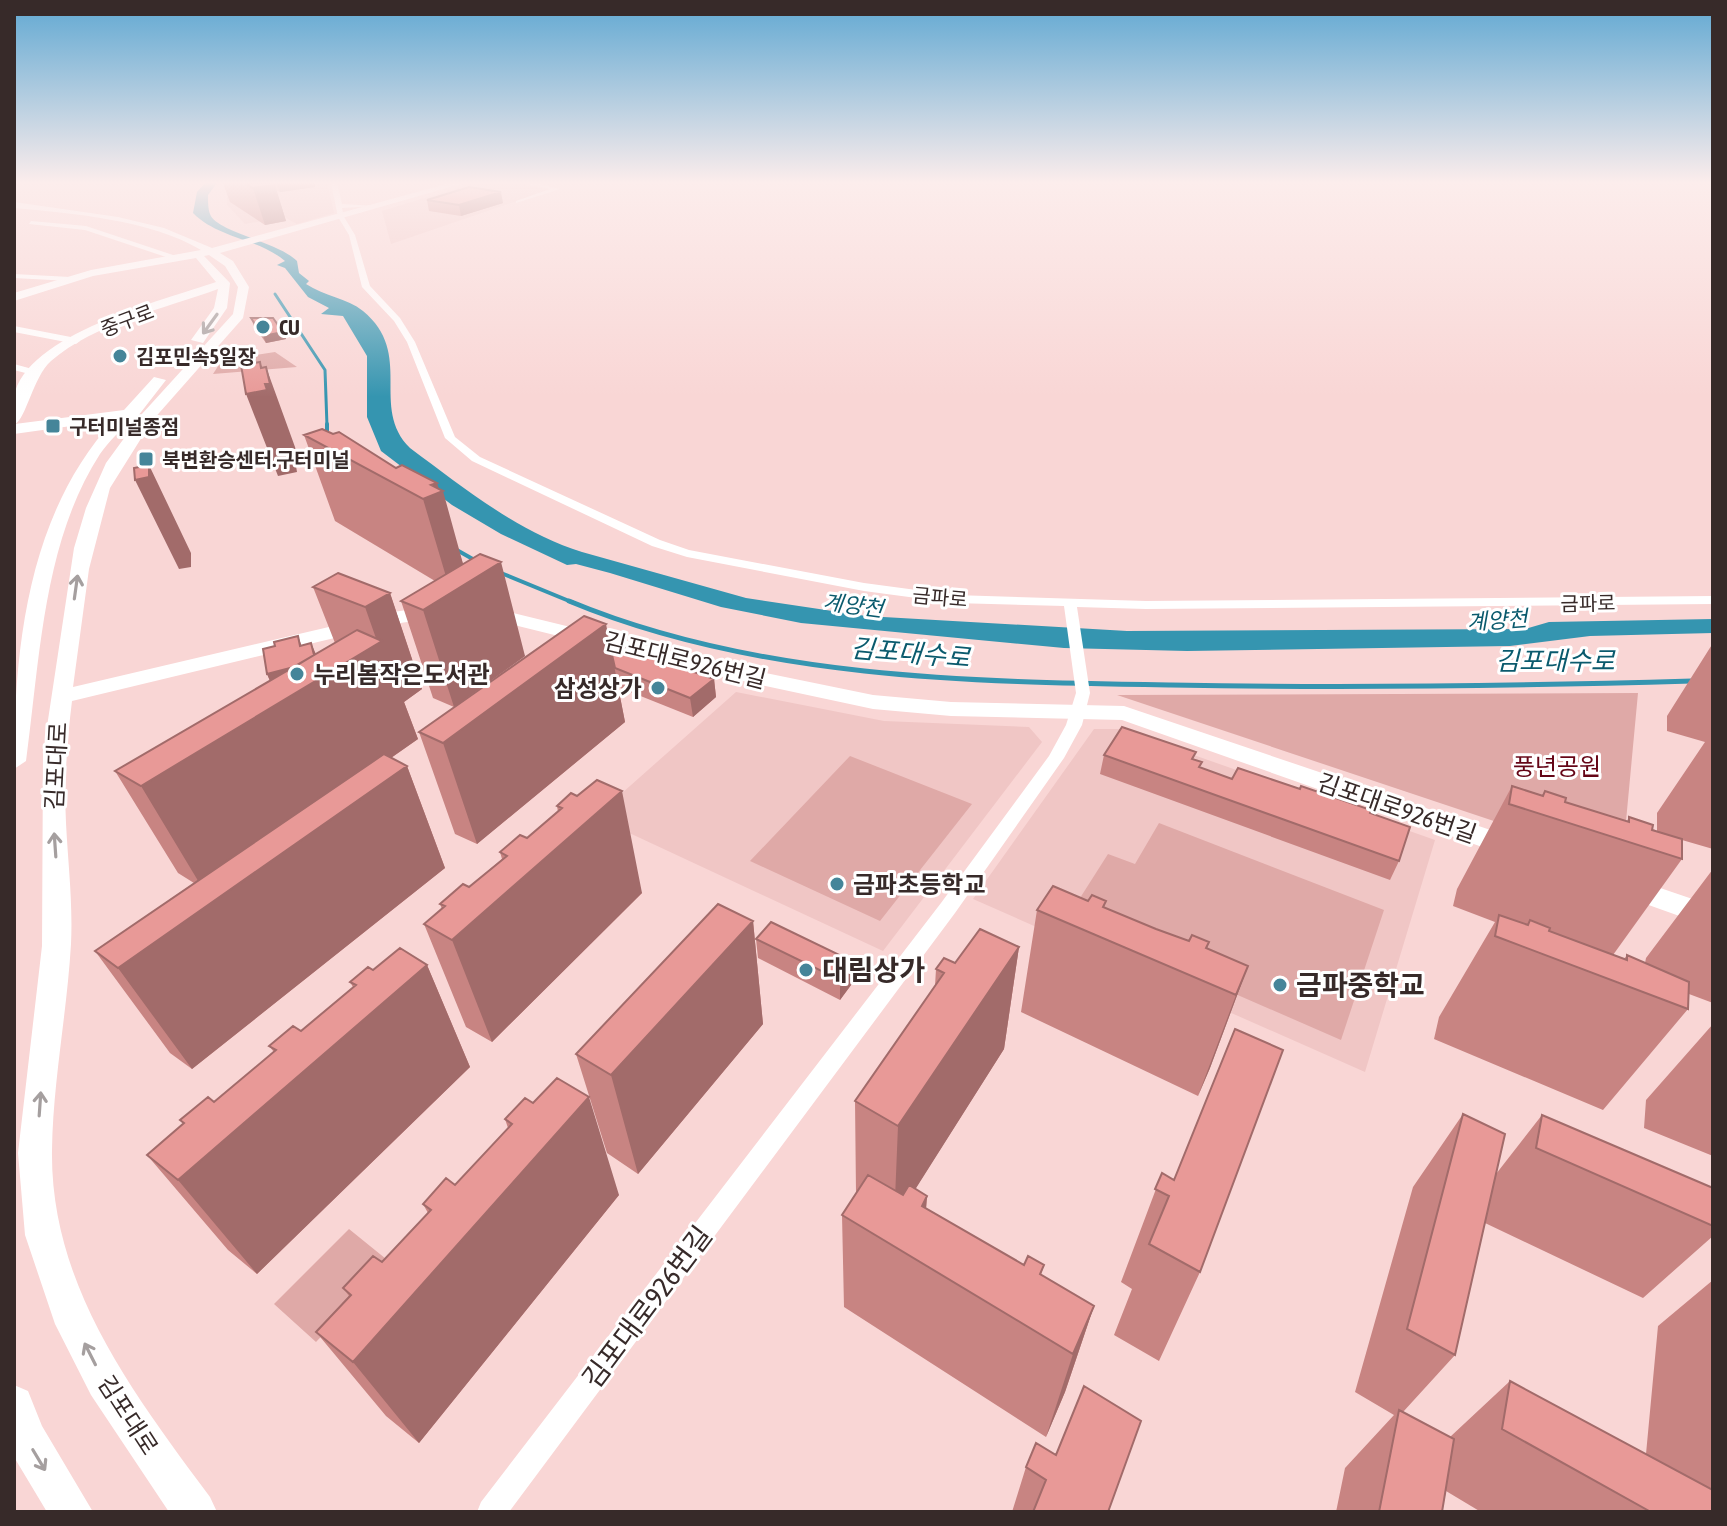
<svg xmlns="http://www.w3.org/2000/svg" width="1727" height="1526" viewBox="0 0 1727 1526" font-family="'Asap Condensed','Noto Sans KR',sans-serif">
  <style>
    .built { fill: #f0c6c5 }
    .green { fill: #dfa9a7 }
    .water { fill: #3595b0 }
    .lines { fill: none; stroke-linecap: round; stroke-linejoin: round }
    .stream-far2 { stroke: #3595b0; stroke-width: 3 }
    .stream-far1 { stroke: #3595b0; stroke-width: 4 }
    .stream { stroke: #3595b0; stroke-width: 5 }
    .street { fill: #fff; fill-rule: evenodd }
    .secondary { fill: #fff; fill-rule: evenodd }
    .wall { fill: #c88482 }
    .shaded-wall { fill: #a26b6a }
    .building { fill: #e89997; stroke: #a26b6a; stroke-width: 2 }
    .oneway { stroke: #a59f9f }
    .poi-dot { fill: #458599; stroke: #fff; stroke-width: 3 }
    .labels { text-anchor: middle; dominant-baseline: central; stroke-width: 6; stroke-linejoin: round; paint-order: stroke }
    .far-street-label { font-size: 20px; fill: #372a29; stroke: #fff }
    .far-poi-label { font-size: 20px; font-weight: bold; fill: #372a29; stroke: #fff; text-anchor: start }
    .far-water-label { font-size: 22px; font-style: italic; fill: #0a5a6d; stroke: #fff }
    .street-label { font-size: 24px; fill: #372a29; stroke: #fff }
    .poi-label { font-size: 24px; font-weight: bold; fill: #372a29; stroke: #fff; text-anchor: start }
    .park-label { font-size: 24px; fill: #650516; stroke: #fff }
    .water-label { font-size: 26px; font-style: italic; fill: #0a5a6d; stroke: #fff }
    .near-poi-label { font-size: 28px; font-weight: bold; fill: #372a29; stroke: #fff; text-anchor: start }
    .near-street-label { font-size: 28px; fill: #372a29; stroke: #fff }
  </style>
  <rect width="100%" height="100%" fill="#f9d6d5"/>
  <!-- built -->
  <path class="built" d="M233,183H327L334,213L297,224L284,217L245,224L227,205V193Z
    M473,183H515L549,190L391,244L382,211Z
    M736,692L884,721L1029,727L1042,742L883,951L595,817Z
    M1094,729H1120L1435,840L1365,1072L973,899Z"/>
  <!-- green -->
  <path class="green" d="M275,352L297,367L213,374L222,360Z
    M1638,693L1622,864L1117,695Z
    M850,756L972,804L880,921L750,861Z
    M1159,823L1384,910L1341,1040L1066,920L1108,854L1135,864Z
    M349,1229L391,1263L316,1342L274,1304Z"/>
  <!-- water -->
  <path class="water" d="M205,183H217L208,195C208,201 208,209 210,214C216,232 277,241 297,261L299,273L309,281L306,284C324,296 347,298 363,311C415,354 369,407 410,448C464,488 518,532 582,552L746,598L866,616L1127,631L1525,629L1549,622L1713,619V633L1590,636L1510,646L1187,651L1064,648L801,623L721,607L610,573L576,564L567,565L501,534L452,505L381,451L367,417V356L343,316L321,314L329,308L308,297L285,268L277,265L285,261C258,238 219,239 193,213L197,192Z"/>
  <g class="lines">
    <!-- stream-far2 -->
    <path class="stream-far2" d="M275,294L325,370L327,426"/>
    <!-- stream-far1 -->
    <path class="stream-far1" d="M327,424V434
      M455,549L478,562
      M501,573L574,603"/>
    <!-- stream -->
    <path class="stream" d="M569,601C756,679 972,682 1171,685C1345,688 1519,686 1692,681"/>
    <!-- street -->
    <path class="street" d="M331,183H337L342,204L376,206L342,208L344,217L355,235L370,286L400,318L415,342L455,437L480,457L660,540L689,550L864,583L954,595L1146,601L1713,596V604L1146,609L1077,607L1090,693L1082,725L1064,758L955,913L509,1512H477L481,1502L941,903L1049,756L1066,725L1076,693L1064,606L954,603L864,591L687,557L652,546L472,461L445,438L407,342L394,321L362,287L349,235L338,217Z
      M523,183H536L560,189L516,203V201L550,189Z
      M31,221L86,226L182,258L175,260L85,230L29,224Z
      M14,274L70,277L74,279L70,281L14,278Z
      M14,326L76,338L80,341L76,344L14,332Z
      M14,364L36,370L38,372L33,375L14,370Z"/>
    <!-- secondary -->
    <path class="secondary" d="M450,183H464L220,253L233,261L249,287L243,318L152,421L110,488L89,569L73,687L393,612L436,606L446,612L436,618L393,624L72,701C67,742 64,782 66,823C68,863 73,903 71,944C67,1013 53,1081 52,1150C50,1285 133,1393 210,1497L217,1512H169L91,1395L55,1324L25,1235L18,1153L42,946L43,753L74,548L86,508L106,463L141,415L233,314L238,287L225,266L209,255L204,256L230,283L227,308L203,343L191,340L214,308L218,289C164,309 95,323 51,361C33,377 26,419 15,424L124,410L154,377L166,380L138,416L133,418C122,429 109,441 100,454C43,542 40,659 26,761L14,769C14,647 28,513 114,420L14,434C14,422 12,408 14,397C25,334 164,300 216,282L196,258L93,276L14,301V293L91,270L201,250C152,220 70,213 14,208V202L118,217L164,228L212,248Z
      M485,606L726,665L873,695L951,702L1124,706L1523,841L1527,848L1523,855H1505L1122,720L951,716L873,709L724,677L478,616L475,612L478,608Z
      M1625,876L1713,906V928L1615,893L1611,886L1615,879Z
      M14,1385L28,1391L42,1426L93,1512H47L14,1457Z"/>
  </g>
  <!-- wall -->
  <path class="wall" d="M223,183H315V187L280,192L276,190L286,221L265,225L230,202Z
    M427,200L503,203L461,216L429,211Z
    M251,318L283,332L286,339L266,343L254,326Z
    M304,435L396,468L439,490L463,564L525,656L454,707L433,698L401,601L435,581L335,521Z
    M313,587L390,593L422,689L404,702L418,739L391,758L407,766L445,868L192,1069L170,1053L95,951L194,883L178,873L115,771L270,681L267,674L301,645L316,654L335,643Z
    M1713,643V849L1682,840V859L1613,955L1624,959L1627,955L1645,963L1646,958L1713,869V1003L1689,994L1688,1009L1603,1110L1434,1039L1439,1017L1495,922L1453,906L1457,889L1512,786L1542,795L1545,791L1565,802L1627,821L1629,817L1657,831V813L1705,742L1667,731V716Z
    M610,646L714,679L716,697L693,717L618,687L625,722L477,844L455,834L419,732Z
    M1104,755L1194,759L1200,768L1232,779L1370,813L1399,861L1390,880L1100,774Z
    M571,793L642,893L492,1042L466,1027L424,924L442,909L440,904L469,887L502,859L500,852L527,838L558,812L557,806Z
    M1106,901L1104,907L1156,929L1189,941L1209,942L1207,949L1248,966L1210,1068L1198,1096L1021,1012L1037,910Z
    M753,921L763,1024L638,1174L607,1153L576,1054Z
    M756,939L854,962V981L840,1000L758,958Z
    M1019,947L1004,1049L915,1189L927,1196L926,1208L1024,1265H1044L1041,1275L1094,1306L1065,1392L1046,1437L844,1307L842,1215L856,1193L855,1101L935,986L936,969L955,963Z
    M427,965L470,1067L257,1274L228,1250L147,1155L183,1124L180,1120L214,1102L274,1052L269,1046L301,1031L353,987L350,982L373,970Z
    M1713,1024V1156L1644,1128L1646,1100Z
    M1463,1114L1496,1174L1542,1115L1713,1188V1236L1643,1298L1485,1223L1455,1355L1403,1412L1450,1437L1510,1381L1646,1454L1658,1326L1713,1280V1512H1481L1446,1491L1442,1512H1336L1345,1468L1394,1415L1355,1392L1413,1187Z
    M505,1119L619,1195L419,1443L386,1416L316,1332L349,1296L343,1288L382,1262L428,1213L423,1204L455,1185L508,1128Z
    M1162,1173L1200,1272L1159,1361L1114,1335L1132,1289L1121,1282Z
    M1026,1467L1108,1512H1012Z"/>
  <!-- shaded-wall -->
  <path class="shaded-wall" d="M277,183H315V187L280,192Z
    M275,185L286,221L265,225L253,188Z
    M501,192L503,203L461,216L459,205Z
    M283,332L286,339L266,343L263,336Z
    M260,362L268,384L266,367L295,447L300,465L296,466L297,472L278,476L246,394Z
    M149,465L191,553V567L179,569L135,480Z
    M437,483L440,492L443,491L468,582L450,590L423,499L431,485Z
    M501,562L525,656L454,707L423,610Z
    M390,593L422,689L404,702L418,739L203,889L141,786L275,692L267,674L300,646L298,636L305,655L311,643L319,661L378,644L365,607Z
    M606,624L625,722L477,844L443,743Z
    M714,679L716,697L693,717L690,698Z
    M407,766L445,868L192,1069L118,968Z
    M622,791L642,893L492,1042L452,940Z
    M753,921L763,1024L638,1174L611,1075Z
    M1019,947L1004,1049L894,1223L898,1126Z
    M854,962V981L840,1000V980Z
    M427,965L470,1067L257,1274L178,1180Z
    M1248,966L1210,1068L1198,1096L1236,995Z
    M589,1097L619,1195L419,1443L353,1362Z
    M927,1196L922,1263V1206Z
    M1094,1306L1065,1392L1046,1437L1073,1354Z"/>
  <!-- building -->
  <path class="building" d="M245,183H271L275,185L253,188Z
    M469,187L501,192L459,205L427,200Z
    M251,318H273L283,332L263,336Z
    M260,362L261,368L266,367L270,384H265L267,390L246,394L241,365Z
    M322,429L333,434L339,432L396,468L402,465L437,483L431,485L443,491L423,499L304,435Z
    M149,465V477L135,480L134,468Z
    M480,554L501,562L423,610L401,601Z
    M338,573L390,593L365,607L313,587Z
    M584,616L606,624L443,743L419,732Z
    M357,630L382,641L141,786L115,771Z
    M298,636L300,646L311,643L314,655L294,667L267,674L263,649L275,646L274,642Z
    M614,644L714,679L690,698L615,668L610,646Z
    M1122,727L1196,752L1192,759L1202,762L1199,767L1232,779L1238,768L1300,789L1301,786L1371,810L1370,813L1410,827L1399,861L1104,755Z
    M384,754L407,766L118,968L95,951Z
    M597,780L622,791L452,940L424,924L445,906L440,904L463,884L469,887L507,856L500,852L520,835L527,838L562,808L557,806L571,793L577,796Z
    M1512,786L1543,796L1545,791L1566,798L1565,802L1629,822V817L1653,825L1652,830L1682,839V859L1509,804Z
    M1053,886L1088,901L1092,895L1106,901L1103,907L1156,929L1189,941L1192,935L1209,942L1206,948L1248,966L1236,995L1037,910Z
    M718,904L753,921L611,1075L576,1054Z
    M1499,915L1528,925L1530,920L1550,928L1549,931L1627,960V955L1689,982L1688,1009L1495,936Z
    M771,922L854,962L840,980L756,939Z
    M980,929L1019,947L898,1126L855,1101L944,973L936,969L944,958L955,963Z
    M400,948L427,965L178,1180L147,1155L184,1123L180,1120L208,1097L214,1102L276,1050L269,1046L293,1026L301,1031L356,985L350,982L368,967L373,970Z
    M1235,1029L1283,1050L1200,1272L1149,1244L1169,1196L1155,1189L1162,1173L1174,1180Z
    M557,1078L589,1097L353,1362L316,1332L351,1295L343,1288L373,1256L382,1262L431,1210L423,1204L446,1178L455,1185L512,1124L505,1119L525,1098L533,1103Z
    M1463,1114L1505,1134L1455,1355L1407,1329Z
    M1542,1115L1713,1188V1226L1536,1148Z
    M868,1175L903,1195L909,1185L927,1196L922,1206L1024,1265L1028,1256L1044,1265L1040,1274L1094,1306L1073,1354L842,1215Z
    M1510,1381L1713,1490V1512H1651L1502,1429Z
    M1084,1386L1141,1421L1108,1512H1033L1046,1480L1026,1467L1036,1443L1056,1455Z
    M1399,1410L1454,1439L1442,1512H1379Z"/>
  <!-- one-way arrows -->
  <defs><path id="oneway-shaft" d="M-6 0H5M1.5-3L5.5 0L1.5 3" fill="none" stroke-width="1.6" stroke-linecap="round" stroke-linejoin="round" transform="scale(2)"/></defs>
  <g class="oneway">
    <use href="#oneway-shaft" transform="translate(210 324) rotate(126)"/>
    <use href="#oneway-shaft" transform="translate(76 587) rotate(-82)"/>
    <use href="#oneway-shaft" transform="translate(55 845) rotate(-94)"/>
    <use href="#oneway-shaft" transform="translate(40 1104) rotate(-86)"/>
    <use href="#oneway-shaft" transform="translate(90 1354) rotate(-117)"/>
    <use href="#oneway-shaft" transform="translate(39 1460) rotate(59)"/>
  </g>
  <!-- sky -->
  <linearGradient id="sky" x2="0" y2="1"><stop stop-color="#60a8d2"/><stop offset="0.46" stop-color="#fcedec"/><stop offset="1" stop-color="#fcedec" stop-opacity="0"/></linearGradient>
  <rect width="1727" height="397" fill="url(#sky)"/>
  <!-- markers -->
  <g class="poi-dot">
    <circle cx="263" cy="327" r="8"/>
    <circle cx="120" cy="356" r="8"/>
    <rect x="45" y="418" width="16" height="16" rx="4"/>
    <rect x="138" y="451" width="16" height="16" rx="4"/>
    <circle cx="297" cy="674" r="8"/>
    <circle cx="658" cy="688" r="8"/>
    <circle cx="837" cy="884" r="8"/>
    <circle cx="806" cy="970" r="8"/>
    <circle cx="1280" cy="985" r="8"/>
  </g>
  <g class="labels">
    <!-- far-street labels -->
    <g class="far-street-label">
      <text transform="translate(127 320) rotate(-21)">중구로</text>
      <text transform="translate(940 597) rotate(5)">금파로</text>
      <text transform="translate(1588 603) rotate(-1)">금파로</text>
    </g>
    <!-- far-poi labels -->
    <g class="far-poi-label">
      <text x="279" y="327">CU</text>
      <text x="136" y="356">김포민속5일장</text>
      <text x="69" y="426">구터미널종점</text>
      <text x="162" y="459">북변환승센터.구터미널</text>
    </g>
    <!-- far-water labels -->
    <g class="far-water-label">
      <text transform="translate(853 605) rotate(7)">계양천</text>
      <text transform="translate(1497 620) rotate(-4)">계양천</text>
    </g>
    <!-- street labels -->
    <g class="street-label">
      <text transform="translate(685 660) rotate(14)">김포대로926번길</text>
      <text transform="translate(56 766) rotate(-87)">김포대로</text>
      <text transform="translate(1397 808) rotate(19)">김포대로926번길</text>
      <text transform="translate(128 1415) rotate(57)">김포대로</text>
    </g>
    <!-- poi labels -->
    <g class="poi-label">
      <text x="313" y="674">누리봄작은도서관</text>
      <text x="642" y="688" text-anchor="end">삼성상가</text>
      <text x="853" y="884">금파초등학교</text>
    </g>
    <!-- park labels -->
    <g class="park-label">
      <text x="1557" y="766">풍년공원</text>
    </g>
    <!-- water labels -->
    <g class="water-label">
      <text transform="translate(910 653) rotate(5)">김포대수로</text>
      <text x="1555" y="661">김포대수로</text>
    </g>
    <!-- near-poi labels -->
    <g class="near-poi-label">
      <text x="822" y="970">대림상가</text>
      <text x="1296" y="985">금파중학교</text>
    </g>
    <!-- near-street labels -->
    <g class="near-street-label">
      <text transform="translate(647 1307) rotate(-53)">김포대로926번길</text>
    </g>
  </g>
  <!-- border -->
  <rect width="1727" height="1526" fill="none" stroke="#372a29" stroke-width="32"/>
</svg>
